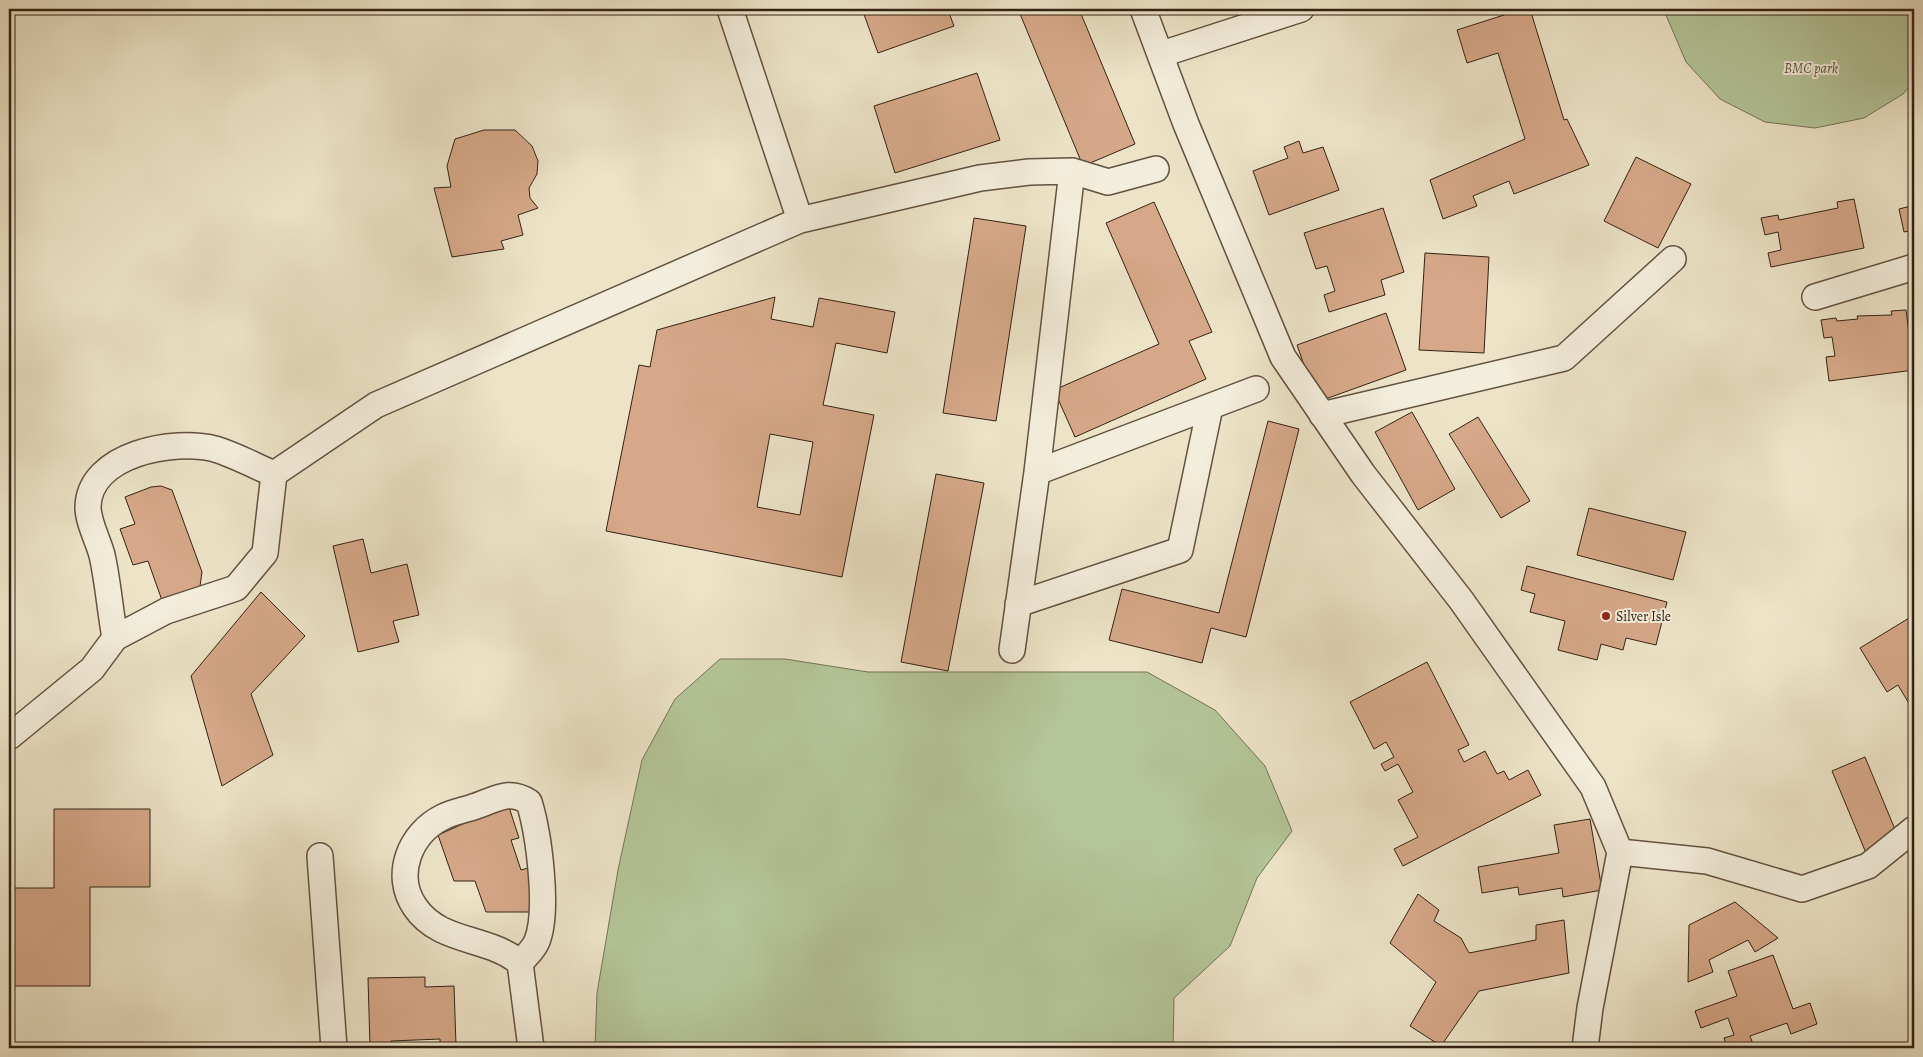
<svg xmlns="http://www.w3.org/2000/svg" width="1923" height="1057" viewBox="0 0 1923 1057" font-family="Alegreya,serif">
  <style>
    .green { fill: #b4c599; stroke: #747456 }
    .building { fill: #d6a889; stroke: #342214; fill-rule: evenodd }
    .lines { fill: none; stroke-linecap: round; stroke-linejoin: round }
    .minor-casing { stroke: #625241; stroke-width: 28 }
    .minor { stroke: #f3eddb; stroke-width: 25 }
    .poi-dot { fill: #8f2418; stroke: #f3eddb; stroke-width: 2 }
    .labels { text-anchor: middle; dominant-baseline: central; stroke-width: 4; stroke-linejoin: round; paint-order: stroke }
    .park-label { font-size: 14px; font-style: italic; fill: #5a533c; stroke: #f3eddb }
    .poi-label { font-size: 14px; fill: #342214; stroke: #f3eddb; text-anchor: start }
  </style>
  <rect width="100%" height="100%" fill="#ede4c8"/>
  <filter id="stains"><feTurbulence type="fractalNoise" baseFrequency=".004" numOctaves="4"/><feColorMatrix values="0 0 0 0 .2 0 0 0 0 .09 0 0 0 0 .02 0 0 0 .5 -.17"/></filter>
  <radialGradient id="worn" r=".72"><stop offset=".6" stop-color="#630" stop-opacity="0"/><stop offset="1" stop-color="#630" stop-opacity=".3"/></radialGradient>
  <!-- green -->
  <path class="green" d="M1666,9H1914V81L1903,94L1864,118L1815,128L1765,122L1720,99L1686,62L1666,15Z
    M720,659H785L868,672H1147L1215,710L1265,766L1292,831L1257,878L1230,946L1174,998L1173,1048H595L597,993L618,870L642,760L675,699Z"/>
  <!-- building -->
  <path class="building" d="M862,9H939L940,13L948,10L954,26L878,53Z
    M1018,9H1079L1135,144L1083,166Z
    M1502,9H1530L1564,120L1567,119L1589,165L1514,194L1509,181L1473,196L1477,206L1443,219L1430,180L1525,139L1498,53L1467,63L1457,30L1504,15Z
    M977,73L1000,140L895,173L874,106Z
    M484,130H515L532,146L538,161L537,174L529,188L530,198L538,208L518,215L523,235L501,241L504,249L452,257L434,188L451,187L447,166L455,139Z
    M1299,141L1303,153L1323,147L1339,190L1269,215L1253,171L1288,158L1284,147Z
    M1636,157L1691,184L1658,248L1604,221Z
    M1914,198V230L1904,232L1899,209L1911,206L1910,199Z
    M1854,199L1864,248L1771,267L1768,253L1781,250L1778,232L1765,235L1761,218L1778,215L1779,220L1838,208L1837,202Z
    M1154,202L1212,332L1189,341L1206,379L1075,437L1054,390L1159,344L1106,223Z
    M1383,208L1404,272L1381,280L1385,295L1329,312L1324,295L1335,291L1327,266L1316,269L1304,233Z
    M974,218L1026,226L996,421L943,413Z
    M1425,253L1489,257L1484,353L1419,350Z
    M775,297L771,319L813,327L819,298L895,312L887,353L836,343L823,405L874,415L842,577L606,531L639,365L650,367L657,330ZM770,434L813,442L800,515L757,507Z
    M1906,310L1914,370L1829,381L1826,357L1835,356L1832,337L1824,338L1821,320L1836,318L1837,321L1858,319L1857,316L1892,315L1891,311Z
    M1386,313L1406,370L1317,402L1297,345Z
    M1412,412L1455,489L1418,510L1375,432Z
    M1478,417L1530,501L1501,518L1449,434Z
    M1268,421L1299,429L1246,637L1211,628L1202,663L1109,640L1122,589L1219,613Z
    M936,474L984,483L948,671L901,662Z
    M161,486L172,490L202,572L200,586L193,596L164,606L148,561L133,565L120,529L135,524L125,497L151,487Z
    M1589,508L1686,532L1673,580L1577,555Z
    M363,539L371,573L407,564L419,615L393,621L399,642L358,652L333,546Z
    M1527,566L1667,602L1656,645L1626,638L1623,650L1601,644L1597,660L1558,650L1565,621L1530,612L1535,594L1521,590Z
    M261,592L305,636L251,694L273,755L222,786L191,676Z
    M1914,615V712L1898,685L1887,692L1860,648Z
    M1427,662L1469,745L1458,750L1464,762L1485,751L1497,774L1504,771L1509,780L1528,770L1541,795L1403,866L1394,849L1418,837L1398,800L1413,792L1398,764L1385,771L1381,764L1394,757L1386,742L1374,749L1350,702Z
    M1865,757L1899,839L1866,853L1832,771Z
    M508,804L519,838L511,840L521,870L528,868L536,912H486L475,881H454L438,835Z
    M54,809H150V887H90V986H9V888H54Z
    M1590,819L1602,890L1563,897L1562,888L1519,895L1518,887L1482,893L1478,867L1559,853L1554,825Z
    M1418,894L1439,910L1434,921L1461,938L1469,953L1536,940V925L1564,920L1569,973L1479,991L1441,1046L1410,1026L1436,982L1390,943Z
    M1735,902L1778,938L1755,952L1748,940L1709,960L1713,972L1688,982L1689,925Z
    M1773,955L1793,1009L1810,1003L1817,1024L1791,1034L1787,1023L1750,1036L1754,1047L1727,1048L1724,1038L1734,1035L1728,1018L1701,1028L1695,1011L1737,996L1728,971Z
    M425,977V987L454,986L456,1045H440V1039L391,1041L392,1047H370L368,978Z"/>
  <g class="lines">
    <!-- minor casing -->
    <g class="minor-casing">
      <path id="minor" d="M730,9L800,220
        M1143,9L1186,124L1283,357L1363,474L1461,600L1593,787L1620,852L1707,861L1802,889L1868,866L1914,829
        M1162,54L1301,9
        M1815,297L1914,267
        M1322,415L1564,358L1673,259
        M1037,472L1256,389
        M1018,604L1180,550L1210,407
        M115,638C110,610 108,582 102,555C98,540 88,522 88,507C89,454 174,438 215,449C235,455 255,466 274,474
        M1012,650L1037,472L1072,171
        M9,737L92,669L115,638L166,611L236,588L265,553L274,474L376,405L800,220L980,178L1029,172L1072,171L1108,182L1156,169
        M320,856L334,1048
        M520,963C526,956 534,949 537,941C549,911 539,834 529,802C509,789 497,799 476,806C465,810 453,812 443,817C410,833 393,875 415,907C440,944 489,936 520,963L531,1048
        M1585,1048L1590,1008L1620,852"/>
    </g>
    <!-- minor -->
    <use href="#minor" class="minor"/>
  </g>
  <!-- markers -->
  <circle class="poi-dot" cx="1606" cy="616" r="5"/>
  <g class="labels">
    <!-- park labels -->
    <g class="park-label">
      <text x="1811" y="68">BMC park</text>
    </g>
    <!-- poi labels -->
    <g class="poi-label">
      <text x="1616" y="616">Silver Isle</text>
    </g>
  </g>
  <!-- margin -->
  <rect width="1923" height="1057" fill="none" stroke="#ede4c8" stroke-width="30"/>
  <rect x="10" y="10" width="1903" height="1037" fill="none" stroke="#342214" stroke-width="2.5"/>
  <rect x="15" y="15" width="1893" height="1027" fill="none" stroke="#342214"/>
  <rect width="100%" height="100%" filter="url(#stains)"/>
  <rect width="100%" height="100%" fill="url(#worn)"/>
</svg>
